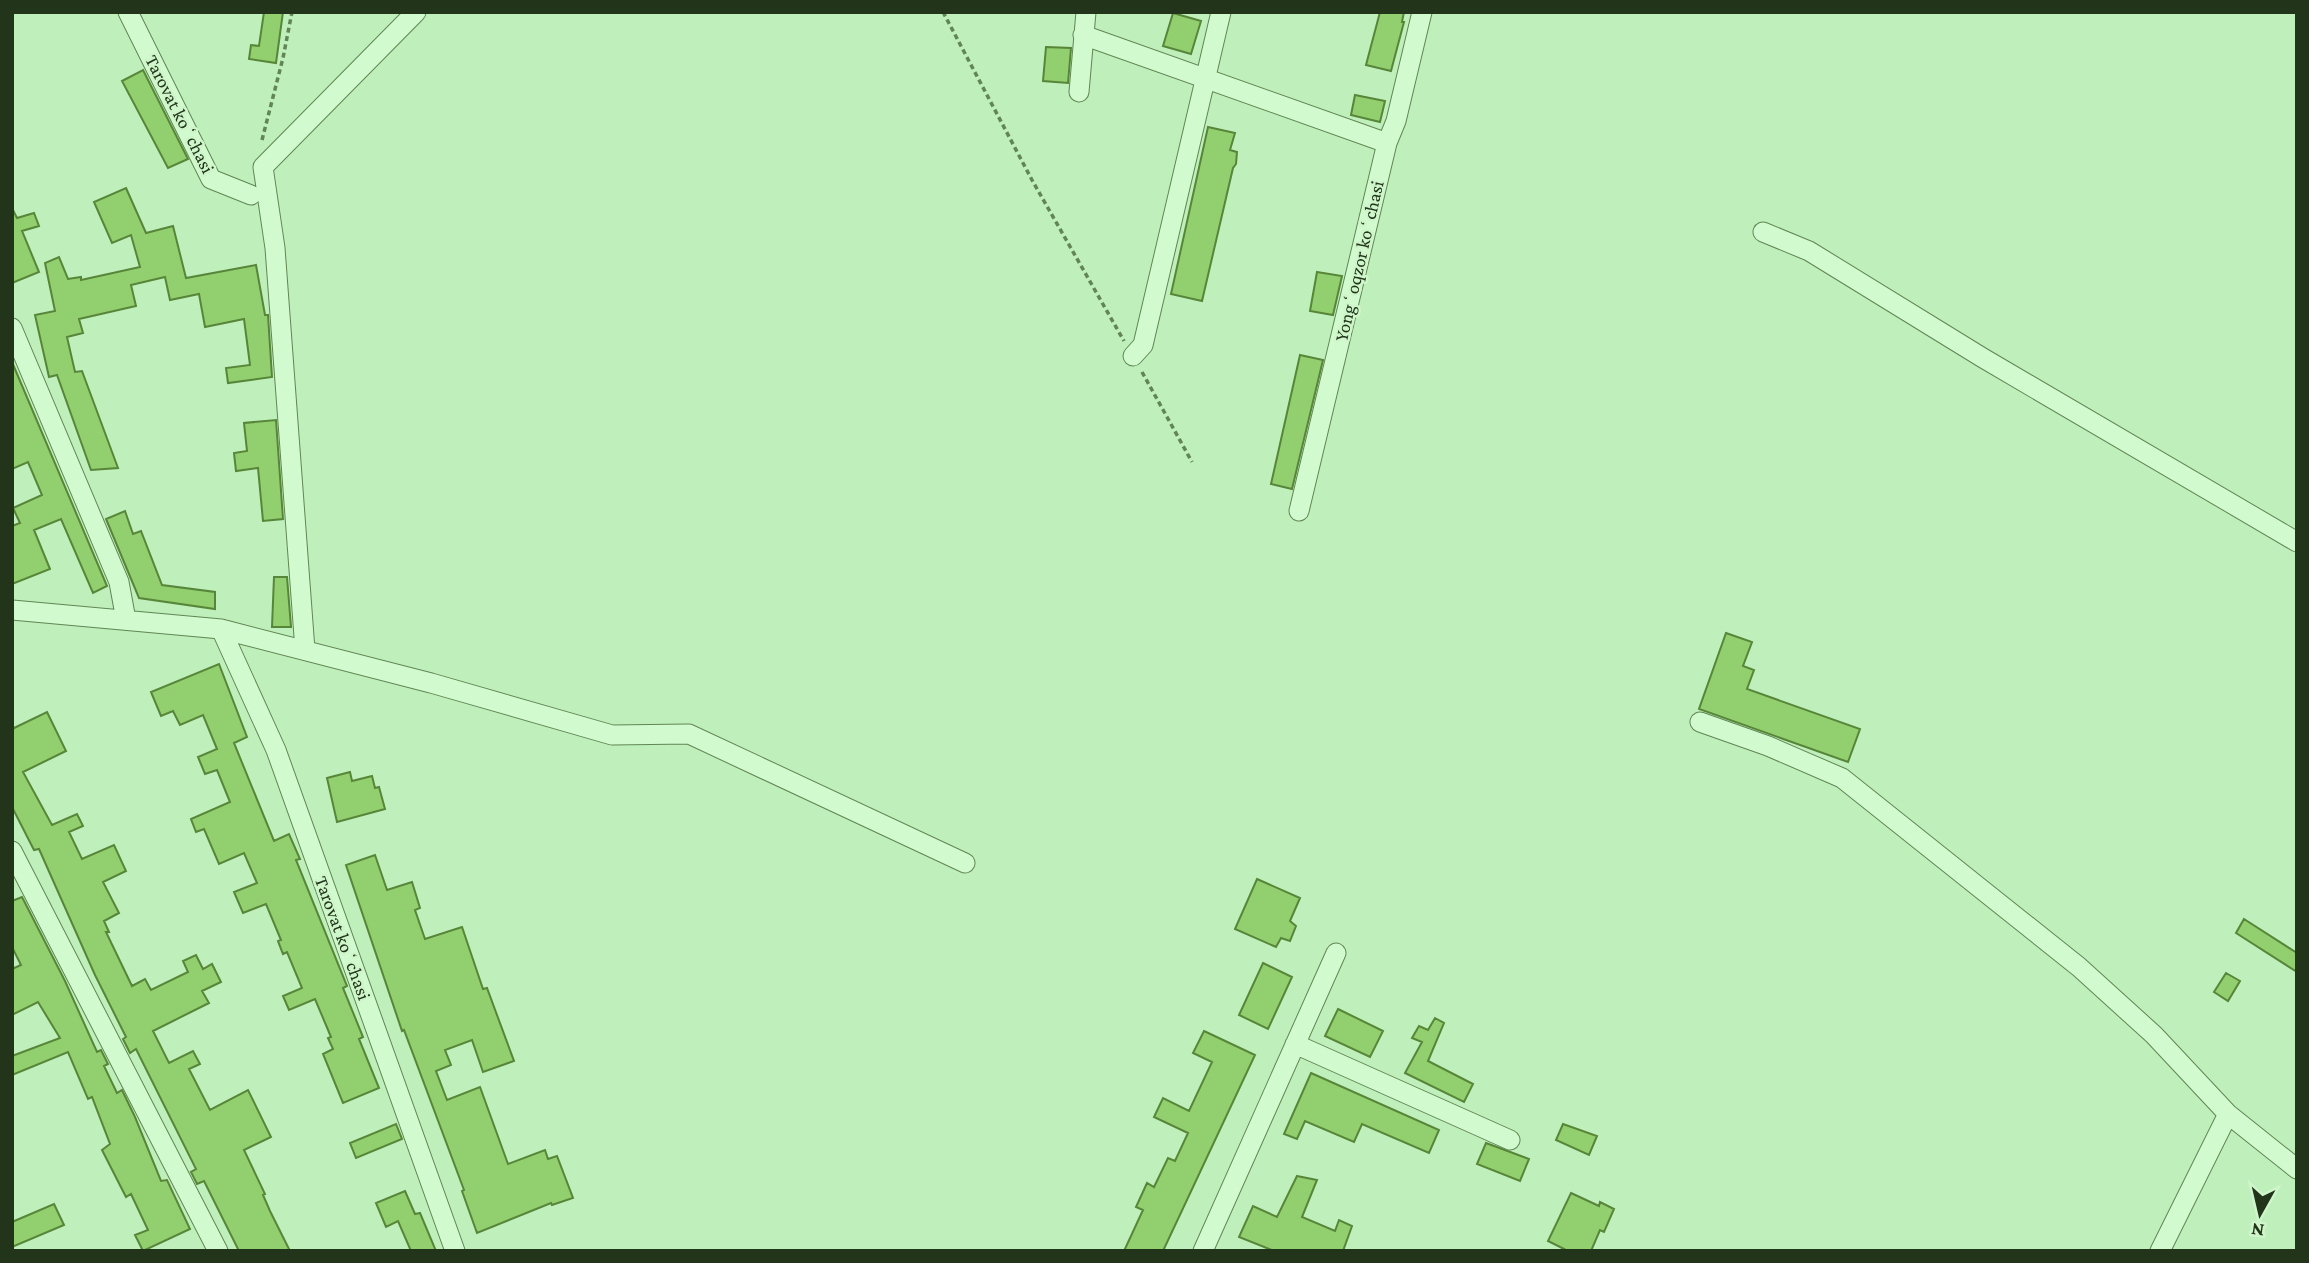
<svg xmlns="http://www.w3.org/2000/svg" width="2309" height="1263" viewBox="0 0 2309 1263" font-family="'Crimson Pro',serif">
  <style>
    .building { fill: #92cf6f; stroke: #578639; stroke-width: 2 }
    .lines { fill: none; stroke-linecap: round; stroke-linejoin: round }
    .street-casing { stroke: #618654; stroke-width: 21 }
    .path { stroke: #618654; stroke-width: 3.5; stroke-dasharray: 5 3.5; stroke-linecap: butt }
    .street { stroke: #d1face; stroke-width: 19 }
    .labels { text-anchor: middle; dominant-baseline: central; stroke-width: 5; stroke-linejoin: round; paint-order: stroke }
    .street-label { font-size: 19px; fill: #22351a; stroke: #cef6ca }
  </style>
  <rect width="100%" height="100%" fill="#bfefbb"/>
  <!-- building -->
  <path class="building" d="M264,12H283L276,63L249,59L251,45L259,46Z
    M1380,12H1404L1402,22H1404L1391,71L1366,65Z
    M1173,13L1201,21L1191,54L1163,46Z
    M1046,47L1071,48L1068,83L1043,81Z
    M143,70L188,159L168,168L122,81Z
    M1355,95L1385,101L1380,122L1351,115Z
    M1208,127L1235,133L1230,150L1237,152L1236,164L1233,168L1202,301L1171,294Z
    M126,188L146,233L173,226L186,278L256,265L265,315H268L272,377L228,383L226,368L250,365L244,319L205,327L199,294L170,300L165,277L131,285L136,306L79,319L83,333L67,337L75,372L82,371L118,468L91,470L57,375L49,377L35,315L55,311L45,263L59,257L68,279L81,277V280L140,267L131,235L112,243L94,202Z
    M12,208L17,218L34,213L39,226L22,231L39,272L12,283Z
    M1317,272L1342,276L1333,315L1310,311Z
    M1300,355L1323,360L1292,489L1271,484Z
    M12,362L107,586L93,593L61,519L34,530L50,569L12,584V526L20,523L13,508L42,495L28,462L12,469Z
    M276,420L283,519L263,521L258,468L236,471L234,453L247,451L244,423Z
    M125,511L133,534L141,531L162,585L215,592V609L139,598L106,519Z
    M274,577H287L291,627H272Z
    M1726,633L1752,642L1743,666L1754,670L1747,689L1860,729L1848,762L1699,709Z
    M219,664L247,737L234,743L274,841L289,834L300,859L296,860L347,986L343,988L363,1037L359,1039L379,1088L343,1103L323,1054L333,1049L328,1038L331,1037L315,999L289,1010L283,996L302,988L287,952L283,954L278,941L281,940L266,904L243,913L234,892L257,883L244,853L219,864L204,829L196,832L191,819L230,802L217,770L205,774L198,757L217,749L203,715L180,725L173,711L161,716L151,692Z
    M47,712L66,751L23,772L52,825L77,814L83,826L69,832L82,859L114,845L126,871L103,882L119,913L104,921L109,932H106L132,986L145,979L151,990L188,972L183,961L196,955L203,969L212,964L221,982L202,991L209,1003L153,1031L169,1063L193,1051L200,1064L189,1069L210,1110L248,1090L271,1137L244,1150L265,1194L263,1195L270,1211L290,1251H239L204,1181L197,1184L191,1172L196,1169L136,1049L130,1053L123,1039L126,1037L95,975L39,849L34,850L12,807V729Z
    M350,772L352,781L372,776L375,788L379,787L385,809L337,822L327,778Z
    M375,855L387,890L412,882L420,908L415,910L425,939L462,927L483,989L487,988L514,1061L483,1072L472,1040L445,1050L451,1065L436,1071L447,1100L480,1087L508,1164L545,1150L548,1159L557,1156L573,1198L552,1205L551,1203L477,1233L462,1191L464,1190L404,1030L402,1031L346,865Z
    M1257,879L1300,898L1290,921L1296,926L1290,941L1281,938L1276,947L1235,929Z
    M22,897L65,981L97,1052L101,1050L108,1064L104,1066L117,1093L122,1090L135,1117L161,1181L167,1180L190,1229L143,1251L135,1235L148,1230L131,1194L126,1197L102,1150L110,1144L92,1097L88,1099L68,1052L12,1075V1056L60,1038L38,1002L12,1015V969L21,965L12,947V901Z
    M2244,919L2297,953V972L2236,933Z
    M1263,963L1292,977L1268,1029L1239,1015Z
    M2226,973L2240,981L2228,1001L2214,992Z
    M1338,1009L1383,1031L1370,1057L1325,1036Z
    M1435,1018L1444,1023L1428,1061L1473,1084L1464,1102L1405,1073L1422,1042L1412,1038L1419,1026L1428,1030Z
    M1204,1031L1255,1055L1163,1251H1124L1143,1210L1136,1207L1147,1183L1154,1187L1168,1158L1175,1161L1188,1133L1154,1117L1163,1098L1189,1111L1212,1062L1193,1053Z
    M1311,1073L1439,1130L1429,1153L1362,1124L1354,1142L1305,1121L1297,1139L1284,1134Z
    M396,1124L402,1139L356,1158L350,1143Z
    M1563,1124L1597,1136L1589,1155L1556,1140Z
    M1486,1143L1529,1159L1520,1181L1477,1164Z
    M1297,1176L1317,1180L1302,1217L1335,1231L1339,1220L1352,1226L1343,1251H1274L1239,1237L1253,1206L1277,1217Z
    M405,1191L415,1214L420,1213L436,1251H411L398,1221L386,1227L376,1203Z
    M1571,1193L1599,1206L1600,1202L1614,1209L1604,1232L1600,1230L1591,1251H1568L1548,1241Z
    M54,1204L64,1225L12,1247V1222Z"/>
  <g class="lines">
    <!-- street casing -->
    <g class="street-casing">
      <path id="street" d="M128,12L211,179L251,195
        M1083,35L1387,143
        M1079,92L1086,12
        M1763,232L1809,251L1983,358L2297,542
        M12,328L119,582L126,620
        M1133,356L1143,345L1221,12
        M1299,511L1387,143L1396,121L1422,12
        M12,610L221,629L431,683L612,735L689,734L965,863
        M221,629L276,750L455,1251
        M305,650L275,248L263,167L416,12
        M1700,722L1768,746L1842,778L2079,967L2154,1035L2228,1114L2160,1251
        M12,851L218,1251
        M1295,1044L1510,1140
        M2228,1114L2297,1169
        M1203,1251L1336,953"/>
    </g>
    <!-- path -->
    <path class="path" d="M943,12L1032,180L1124,341
      M262,140L283,58L292,12
      M1142,372L1192,462"/>
    <!-- street -->
    <use href="#street" class="street"/>
  </g>
  <g class="labels">
    <!-- street labels -->
    <g class="street-label">
      <text transform="translate(180 114) rotate(63)">Tarovat koʻchasi</text>
      <text transform="translate(1359 261) rotate(-77)">Yongʻoqzor koʻchasi</text>
      <text transform="translate(343 938) rotate(70)">Tarovat koʻchasi</text>
    </g>
  </g>
  <!-- border -->
  <rect width="2309" height="1263" fill="none" stroke="#22351a" stroke-width="28"/>
  <!-- north arrow -->
  <g transform="translate(2260 1214) rotate(188)" stroke="#cef6ca" stroke-width="5" paint-order="stroke">
  <path d="M0-5L12 26L0 18L-12 26Z" fill="#22351a"/>
  <text y="-10" font-size="19" font-weight="bold" text-anchor="middle" fill="#22351a">N</text>
  </g>
</svg>
